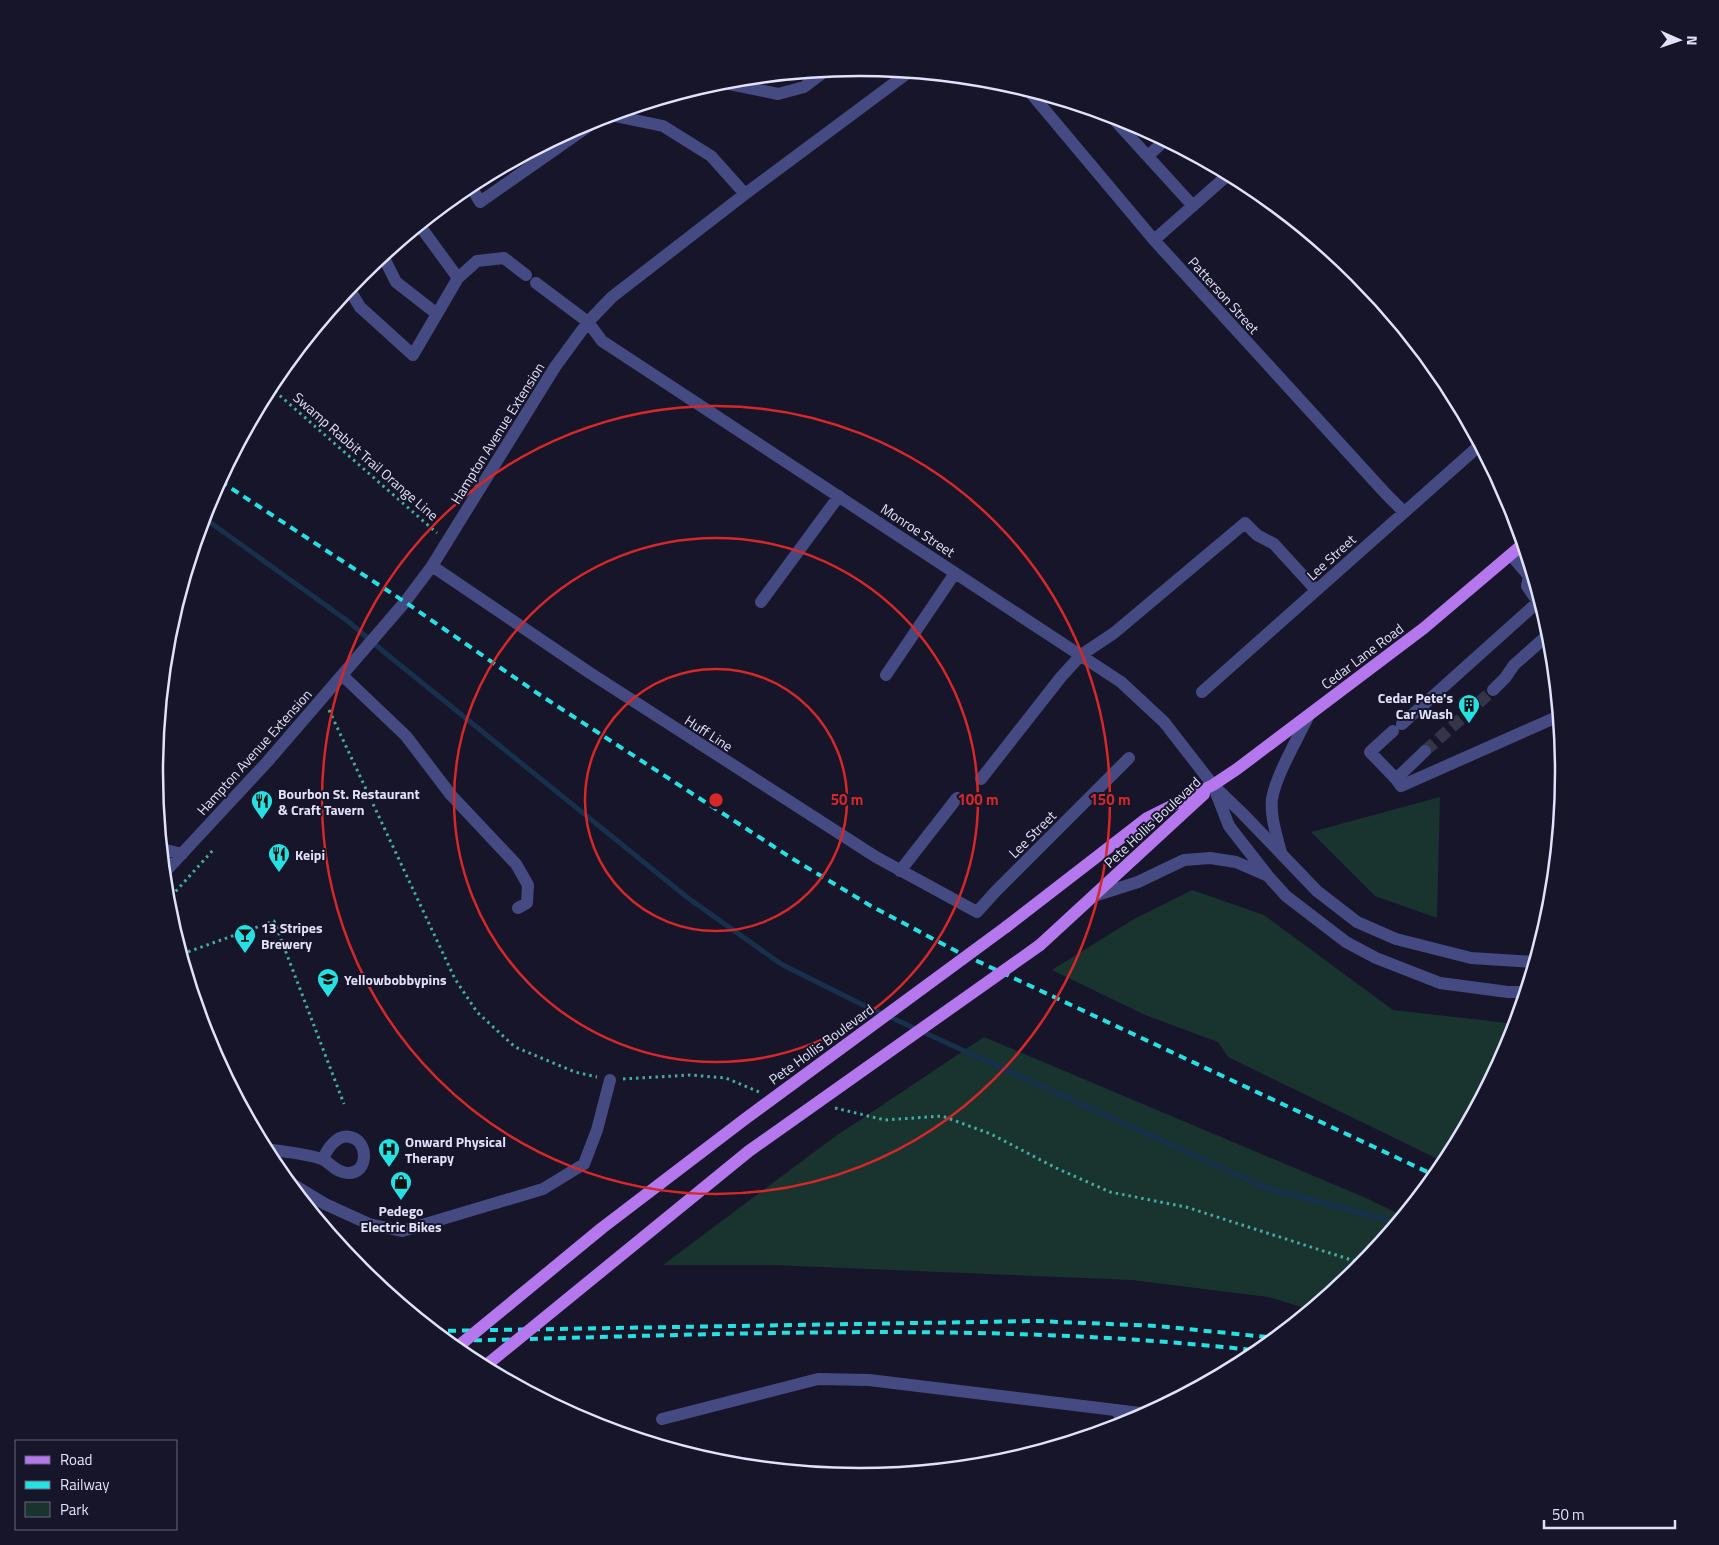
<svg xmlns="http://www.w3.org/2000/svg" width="1719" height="1545" viewBox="0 0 1719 1545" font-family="'Titillium Web',sans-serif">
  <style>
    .green { fill: #19332f }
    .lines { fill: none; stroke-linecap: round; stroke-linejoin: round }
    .stream { stroke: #17304b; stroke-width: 5 }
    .minor-tunnel { stroke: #353448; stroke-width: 12; stroke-dasharray: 12 6; stroke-linecap: butt }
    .path { stroke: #42ae9d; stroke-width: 3; stroke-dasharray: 2.5 4; stroke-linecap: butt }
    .minor { stroke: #464a82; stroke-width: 12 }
    .major { stroke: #b577ed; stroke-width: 12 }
    .rail { stroke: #26e1e2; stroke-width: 4; stroke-dasharray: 8 6; stroke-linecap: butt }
    .major-bridge { stroke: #b577ed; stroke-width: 12 }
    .ring { fill: none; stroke: #d62828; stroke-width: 2.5 }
    .labels { text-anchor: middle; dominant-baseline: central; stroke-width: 4; stroke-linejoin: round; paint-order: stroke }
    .street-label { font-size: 14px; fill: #e2e1fb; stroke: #161529 }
    .poi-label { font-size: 14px; font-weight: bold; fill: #e2e1fb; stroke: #161529; text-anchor: start }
    .rim { fill: none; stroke: #e2e1fb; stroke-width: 2.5 }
    .centre { fill: #d62828; stroke: #161529; stroke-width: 2.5 }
    .ring-label { font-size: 15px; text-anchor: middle; font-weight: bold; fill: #d62828; stroke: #161529; stroke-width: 4; stroke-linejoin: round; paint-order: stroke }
  </style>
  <rect width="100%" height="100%" fill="#161529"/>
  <!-- green -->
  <path class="green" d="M1440,797L1437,918L1375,896L1311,832Z
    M1192,890L1264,915L1393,1010L1516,1024L1511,1043L1446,1163L1228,1057L1218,1042L1145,1015L1052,970L1134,919Z
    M984,1037L1366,1198L1403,1216L1358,1271L1311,1310L1268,1297L1132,1280L772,1265H663L833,1138Z"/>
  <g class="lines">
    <!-- stream -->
    <path class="stream" d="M204,518L349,622L384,652L688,898L781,964L859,1003L1264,1187L1398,1223"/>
    <!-- minor-tunnel -->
    <path class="minor-tunnel" d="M1425,751L1493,690"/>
    <!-- path -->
    <path class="path" d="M270,387L437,533
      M329,710L455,979L477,1012L515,1047L575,1072L597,1077
      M167,901L214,849
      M182,954L274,921L344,1104
      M623,1079L690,1075L726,1078L759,1092
      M835,1108L885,1120L942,1116L991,1134L1056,1168L1110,1192L1186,1207L1364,1264"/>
    <!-- minor -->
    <path class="minor" d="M720,82L778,94L804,87L825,71
      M1029,91L1154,240L1386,494L1404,512
      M610,115L663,126L711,156L745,194
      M1111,116L1193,206
      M1148,156L1165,140
      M470,185L480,202L600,118
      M420,226L458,278
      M1154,240L1229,174
      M383,256L396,282L437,314
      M536,283L588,322L602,341L1121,682L1164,722L1213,785L1243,814L1317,891L1357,922L1396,939L1471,958L1535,962
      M349,289L360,307L413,355L458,278L477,261L504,258L526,275
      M1511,555L1529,576L1533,577
      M432,566L590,673L876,857L977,912L995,892L1129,758
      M761,602L839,496
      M886,675L955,573
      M343,676L406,736L451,795L516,864L528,885L527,903L518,908
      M1493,690L1505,678L1514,665L1550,633
      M1202,692L1480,445
      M1402,724L1538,602L1527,586L1529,576
      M1393,731L1370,752L1396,779L1425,751
      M981,779L1061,677L1081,655L1114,633L1245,523L1257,535L1274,544L1316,590
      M1396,779L1401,786L1559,716
      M1215,790L1229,826L1268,876L1286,896L1346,942L1376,958L1440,983L1508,992H1526
      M162,849L182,854
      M1281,853C1277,836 1270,817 1272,799C1276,775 1298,738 1309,715
      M900,871L957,798
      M164,873L268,761L405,602L432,566L555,367L588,322L612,297L745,194L909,72
      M1094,896L1138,882L1184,860L1210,858L1236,862L1266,875
      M265,1149C281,1151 307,1154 322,1159C331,1163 336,1173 348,1173C369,1174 369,1140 350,1137C337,1134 327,1149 323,1159
      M287,1181L325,1204L369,1224L402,1231L543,1189L584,1164L597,1130L610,1080
      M1117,1410L1124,1425
      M662,1419L818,1379L869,1380L1140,1413L1145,1416"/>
    <!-- major -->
    <path class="major" d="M1006,927L1147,818L1213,785L1237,769L1424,628L1523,544
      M1040,945L1204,794"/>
    <!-- rail -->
    <path class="rail" d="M220,481L405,602L537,693L793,859L871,906L958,952L1436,1176
      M434,1331L1036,1321L1158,1326L1276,1338
      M446,1341C717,1335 990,1320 1261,1351"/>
    <!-- major-bridge -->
    <path class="major-bridge" d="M455,1349L602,1228L745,1119L1006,927
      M484,1367L749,1151L1040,945"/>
  </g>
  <!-- distance rings -->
  <g class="ring">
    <circle cx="716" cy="800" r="131"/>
    <circle cx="716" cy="800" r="262"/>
    <circle cx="716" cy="800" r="394"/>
  </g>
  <!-- icons -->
  <defs>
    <g id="building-pin" transform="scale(1.125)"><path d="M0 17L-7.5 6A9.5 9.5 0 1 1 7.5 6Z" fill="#26e1e2" stroke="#161529"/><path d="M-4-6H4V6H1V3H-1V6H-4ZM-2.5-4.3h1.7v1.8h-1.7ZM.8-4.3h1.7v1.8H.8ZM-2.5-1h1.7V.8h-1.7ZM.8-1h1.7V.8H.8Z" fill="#111"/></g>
    <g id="restaurant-pin" transform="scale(1.125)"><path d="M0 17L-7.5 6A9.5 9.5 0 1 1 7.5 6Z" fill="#26e1e2" stroke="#161529"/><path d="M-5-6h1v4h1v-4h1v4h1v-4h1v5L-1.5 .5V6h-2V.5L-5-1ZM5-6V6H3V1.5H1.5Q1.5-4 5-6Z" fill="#111"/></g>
    <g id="bar-pin" transform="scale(1.125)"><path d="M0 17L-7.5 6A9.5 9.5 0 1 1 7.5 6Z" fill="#26e1e2" stroke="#161529"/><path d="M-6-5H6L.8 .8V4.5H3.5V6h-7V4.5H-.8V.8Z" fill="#111"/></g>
    <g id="school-pin" transform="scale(1.125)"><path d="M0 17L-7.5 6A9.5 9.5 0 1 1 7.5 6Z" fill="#26e1e2" stroke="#161529"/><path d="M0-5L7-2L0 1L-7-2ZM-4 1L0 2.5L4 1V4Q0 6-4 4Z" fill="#111"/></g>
    <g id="hospital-pin" transform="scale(1.125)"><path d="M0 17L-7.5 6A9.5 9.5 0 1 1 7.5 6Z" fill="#26e1e2" stroke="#161529"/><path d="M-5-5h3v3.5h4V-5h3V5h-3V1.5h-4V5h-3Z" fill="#111"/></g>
    <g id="shop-pin" transform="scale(1.125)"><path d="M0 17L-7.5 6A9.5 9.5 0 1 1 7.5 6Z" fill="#26e1e2" stroke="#161529"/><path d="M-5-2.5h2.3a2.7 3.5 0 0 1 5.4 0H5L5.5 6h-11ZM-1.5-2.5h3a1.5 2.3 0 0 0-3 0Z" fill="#111"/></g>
  </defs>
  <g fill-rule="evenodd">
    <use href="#building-pin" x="1469" y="705"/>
    <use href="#restaurant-pin" x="262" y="801"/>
    <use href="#restaurant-pin" x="279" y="854"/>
    <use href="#bar-pin" x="245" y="935"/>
    <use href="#school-pin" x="328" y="979"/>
    <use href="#hospital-pin" x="389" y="1149"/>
    <use href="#shop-pin" x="401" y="1182"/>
  </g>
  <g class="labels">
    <!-- street labels -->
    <g class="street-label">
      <text transform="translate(1224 295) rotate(48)">Patterson Street</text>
      <text transform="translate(497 433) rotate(-58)">Hampton Avenue Extension</text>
      <text transform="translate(366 456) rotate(41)">Swamp Rabbit Trail Orange Line</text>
      <text transform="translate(918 530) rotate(33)">Monroe Street</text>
      <text transform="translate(1331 557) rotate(-42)">Lee Street</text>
      <text transform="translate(1362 656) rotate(-37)">Cedar Lane Road</text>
      <text transform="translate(709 733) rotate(33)">Huff Line</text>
      <text transform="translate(254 752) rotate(-48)">Hampton Avenue Extension</text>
      <text transform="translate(1152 822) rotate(-43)">Pete Hollis Boulevard</text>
      <text transform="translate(1032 834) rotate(-45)">Lee Street</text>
      <text transform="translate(821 1044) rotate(-36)">Pete Hollis Boulevard</text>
    </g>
    <!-- poi labels -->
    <g class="poi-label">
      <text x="1453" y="697" text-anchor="end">Cedar Pete's<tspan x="1453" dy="16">Car Wash</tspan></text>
      <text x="278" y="793">Bourbon St. Restaurant<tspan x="278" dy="16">&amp; Craft Tavern</tspan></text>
      <text x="295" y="854">Keipi</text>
      <text x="261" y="927">13 Stripes<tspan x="261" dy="16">Brewery</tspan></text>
      <text x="344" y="979">Yellowbobbypins</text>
      <text x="405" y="1141">Onward Physical<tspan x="405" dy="16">Therapy</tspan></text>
      <text x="401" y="1210" text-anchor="middle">Pedego<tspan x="401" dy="16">Electric Bikes</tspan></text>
    </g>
  </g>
  <!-- crop -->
  <path d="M0 0H1719V1545H0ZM163 772a696 696 0 1 1 1392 0a696 696 0 1 1-1392 0Z" fill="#161529" fill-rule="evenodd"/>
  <path class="rim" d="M163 772a696 696 0 1 1 1392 0a696 696 0 1 1-1392 0Z"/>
  <circle cx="716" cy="800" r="8" class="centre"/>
  <g class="ring-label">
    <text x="847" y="805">50 m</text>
    <text x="978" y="805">100 m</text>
    <text x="1110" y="805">150 m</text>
  </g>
  <!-- legend -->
  <rect x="15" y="1440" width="162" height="90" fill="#161529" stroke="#68677d"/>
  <rect x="25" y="1456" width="25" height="8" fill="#b577ed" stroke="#68677d"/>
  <text x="60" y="1465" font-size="15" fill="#e2e1fb">Road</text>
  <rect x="25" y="1481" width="25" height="8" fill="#26e1e2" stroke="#68677d"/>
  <text x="60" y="1490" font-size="15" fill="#e2e1fb">Railway</text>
  <rect x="25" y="1502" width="25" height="15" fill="#19332f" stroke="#68677d"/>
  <text x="60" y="1515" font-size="15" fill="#e2e1fb">Park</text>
  <!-- north arrow -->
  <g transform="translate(1679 40) rotate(92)" stroke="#161529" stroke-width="4" paint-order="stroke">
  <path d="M0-4L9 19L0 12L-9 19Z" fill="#e2e1fb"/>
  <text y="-8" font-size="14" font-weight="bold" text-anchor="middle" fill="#e2e1fb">N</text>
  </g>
  <!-- scale -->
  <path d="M1544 1520v8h131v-8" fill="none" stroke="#e2e1fb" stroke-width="2.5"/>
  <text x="1552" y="1520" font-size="15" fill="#e2e1fb" stroke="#161529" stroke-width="4" paint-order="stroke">50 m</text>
</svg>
